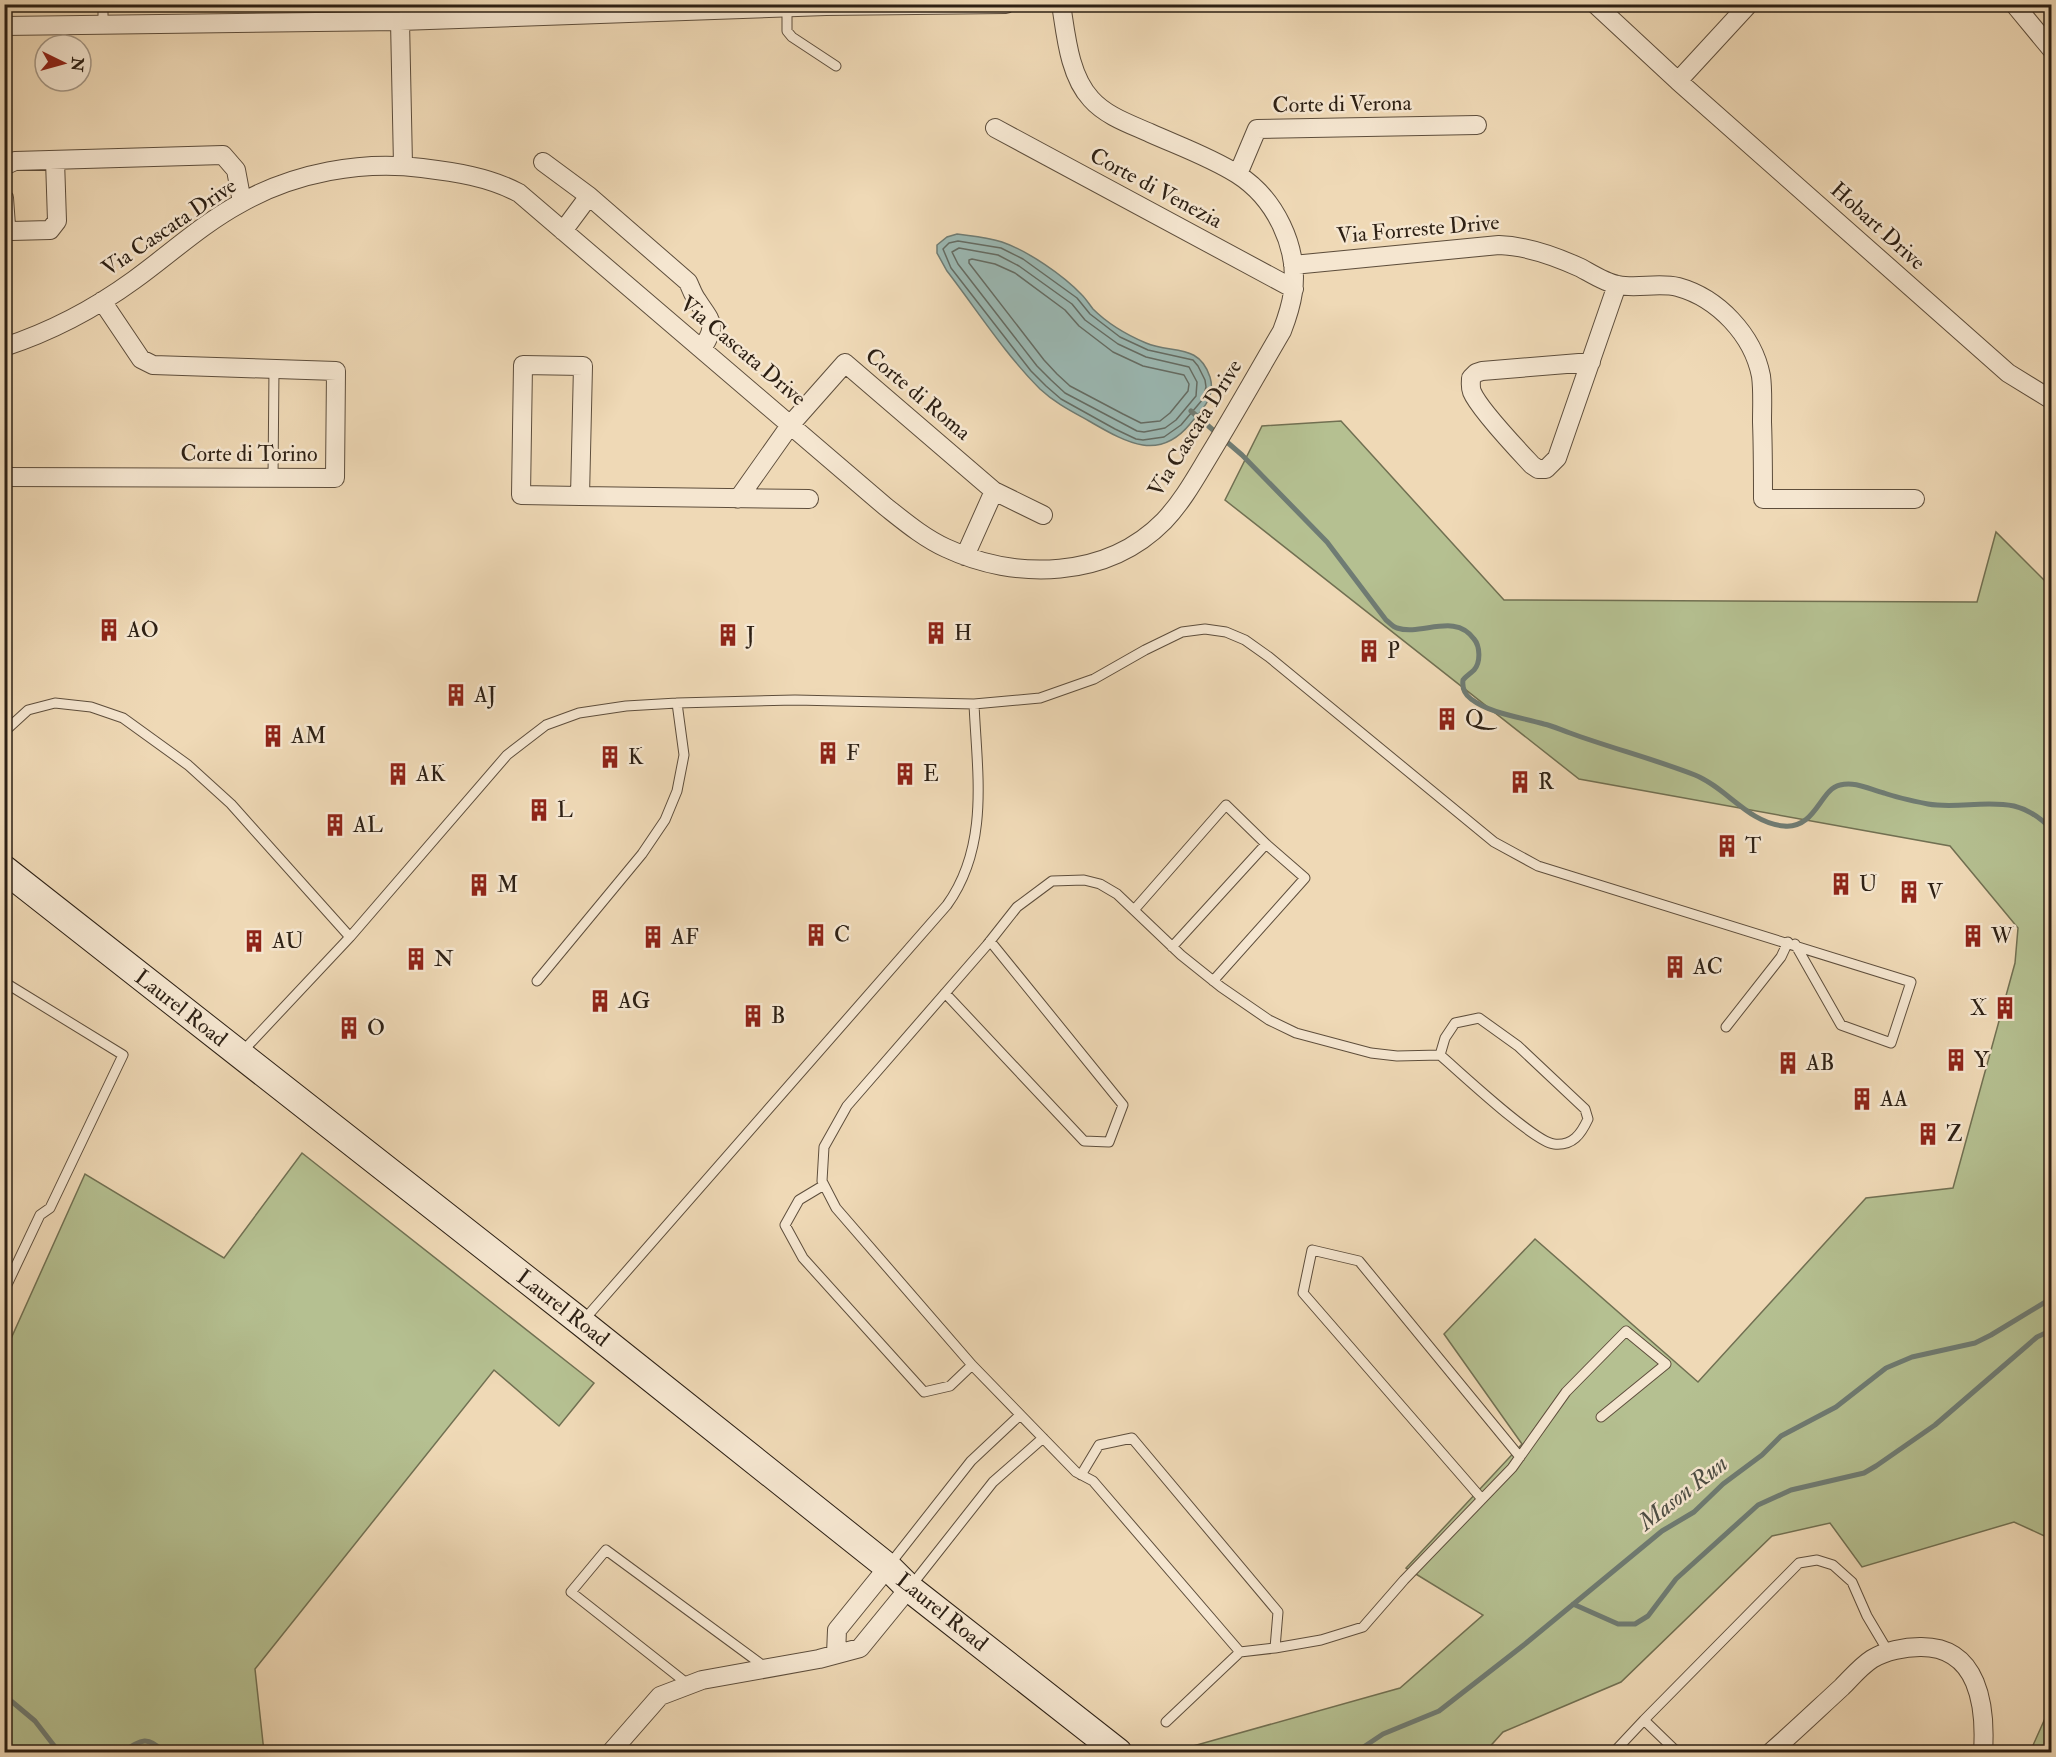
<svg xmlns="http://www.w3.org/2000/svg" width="2056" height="1757" viewBox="0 0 2056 1757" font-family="'IM FELL Double Pica',serif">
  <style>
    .green { fill: #b5c091; stroke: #717052; stroke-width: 1.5 }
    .water { fill: #9bb9b4; stroke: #6f7c74; stroke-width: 1.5 }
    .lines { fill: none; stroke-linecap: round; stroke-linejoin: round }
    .shore { stroke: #646c64; stroke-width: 1.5 }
    .stream { stroke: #6f7c74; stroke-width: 5 }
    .lane-casing { stroke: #5e4e3c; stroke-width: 11 }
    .street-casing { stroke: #5e4e3c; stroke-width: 20 }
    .secondary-casing { stroke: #2d2014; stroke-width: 29 }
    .lane { stroke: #f5e6d0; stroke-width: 9 }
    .street { stroke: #f5e6d0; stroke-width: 18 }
    .secondary { stroke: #f5e6d0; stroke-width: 27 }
    .labels { text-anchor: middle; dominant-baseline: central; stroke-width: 5; stroke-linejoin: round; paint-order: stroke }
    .street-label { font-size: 22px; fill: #2d2014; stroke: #f5e6d0 }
    .poi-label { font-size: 22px; fill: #2d2014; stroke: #f5e6d0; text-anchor: start }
    .water-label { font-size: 24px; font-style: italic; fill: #4e4e44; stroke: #f5e6d0 }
  </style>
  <rect width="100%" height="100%" fill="#efd9b6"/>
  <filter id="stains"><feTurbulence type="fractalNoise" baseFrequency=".00333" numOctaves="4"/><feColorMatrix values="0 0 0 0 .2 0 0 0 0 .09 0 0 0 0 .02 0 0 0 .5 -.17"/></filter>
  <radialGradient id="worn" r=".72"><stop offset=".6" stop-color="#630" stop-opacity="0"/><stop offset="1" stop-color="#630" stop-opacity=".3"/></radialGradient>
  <!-- green -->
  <path class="green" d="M1341,421L1504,600L1977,602L1996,532L2051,587V1539L2014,1522L1862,1567L1830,1523L1772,1536L1621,1682L1503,1732L1485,1752H1202L1193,1746L1400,1688L1483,1615L1406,1568L1522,1444L1444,1334L1535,1239L1698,1382L1866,1198L1953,1188L2015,963L2018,928L1950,846L1579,779L1225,500L1262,426Z
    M302,1153L594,1383L559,1426L494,1370L255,1669L264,1752H5V1352L85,1174L224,1258Z
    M2051,1705V1752H2030Z"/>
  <!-- water -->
  <path class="water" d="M957,234C972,236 988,237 1002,242C1028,251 1063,275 1082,295C1086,299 1089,304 1093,309C1108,324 1127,335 1146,343C1172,354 1199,343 1210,377C1216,397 1202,410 1190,424C1158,463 1124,441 1089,421C1071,411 1055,403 1040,389C1005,354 977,310 947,271L937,253V245L947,237Z"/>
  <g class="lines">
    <!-- shore -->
    <path class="shore" d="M958,241L1001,248L1023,259L1077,298L1090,314L1120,337L1148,350L1193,360L1198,366L1205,380L1206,387L1203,399L1181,425L1164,437L1143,440L1136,439L1115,429L1061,399L1046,386L1031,371L951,268L943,249L949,243Z
      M959,248L998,255L1019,266L1072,304L1085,320L1118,344L1146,357L1189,367L1197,382L1196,396L1176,420L1165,428L1144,432L1137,431L1065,393L1051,380L1037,366L958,264L952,252Z
      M972,259L995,264L1015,273L1065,310L1079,326L1113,352L1143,366L1184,375L1189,384L1188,391L1170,413L1160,421L1141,423L1123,414L1070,386L1057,374L1044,360L969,263V260Z"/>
    <!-- stream -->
    <path class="stream" d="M1191,411L1242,455L1327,542L1386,620C1390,623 1393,627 1397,628C1422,636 1455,612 1474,639C1480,646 1481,662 1474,670C1470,674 1466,676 1463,680C1462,688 1464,694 1471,699C1491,714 1520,717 1544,724C1553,726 1561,730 1570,733C1611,748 1654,759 1695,775C1727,788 1748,823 1784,826C1816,829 1820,789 1840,785C1855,781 1869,789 1884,793C1898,798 1913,801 1928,804C1956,809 1985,800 2014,806C2030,810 2041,818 2052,830
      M2052,869L2048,885L2052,894
      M1573,1604L1618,1624H1635L1648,1616L1676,1579L1758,1505L1791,1490L1864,1473L1876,1466L1935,1425L2037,1337L2052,1330
      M4,1695L35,1721L59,1752
      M123,1752C141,1740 147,1735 164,1752
      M1356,1752L1383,1734L1439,1711L1525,1644L1662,1531L1694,1512L1723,1484L1762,1455L1781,1436L1836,1407L1886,1368L1912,1357L1975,1343L1991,1335L2052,1298"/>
    <!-- lane casing -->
    <g class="lane-casing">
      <path id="lane" d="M787,7V31L792,37L836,66
        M103,25V4
        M273,478L274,369
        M4,732L28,710L55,703L91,707L123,718L188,765L231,804L350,937
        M1134,910L1226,805L1266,844
        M1172,947L1266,844L1305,878L1213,981
        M537,981L642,854L665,820L677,791L684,755L677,703
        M4,982L123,1055L50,1208L40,1215L4,1291
        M945,993L1084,1141L1109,1142L1123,1105L990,941
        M1479,1018L1518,1046L1585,1109L1588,1119C1581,1134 1573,1146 1554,1144C1534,1142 1460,1072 1440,1055L1445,1038L1455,1023Z
        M1726,1027L1781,957L1788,942
        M241,1053L350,937L507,755L546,725L579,713L626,706L677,703L795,700L974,704L1040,698L1094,679L1145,650L1182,632L1205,629L1226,632L1245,640L1269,657L1494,842L1538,866L1911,982L1891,1043L1841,1025L1795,944
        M824,1185L799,1200L785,1225L803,1258L924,1392L950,1386L972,1365
        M583,1321L947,905C990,845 977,773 974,704
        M1081,1475L1099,1445L1132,1438L1278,1612L1275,1648L1240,1652L1093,1481L1076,1472L972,1365L836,1208L822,1181L824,1147L847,1106L987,945L1017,907L1052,881L1084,880L1100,884L1117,894L1181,955L1221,987L1269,1020L1296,1033L1371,1053L1397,1056L1440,1055
        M1482,1499L1303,1293L1312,1250L1359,1261L1520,1457
        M890,1564L971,1461L1020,1415
        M911,1586L993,1482L1043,1438
        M1275,1648L1321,1640L1363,1627L1404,1580L1512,1468L1566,1392L1626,1331L1666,1364L1601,1417
        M689,1685L571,1592L606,1550L765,1667
        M1166,1722L1240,1652
        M1614,1752L1644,1720
        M1677,1752L1644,1720L1799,1563L1817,1560L1833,1565L1852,1582L1867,1616L1889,1653"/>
    </g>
    <!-- street casing -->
    <g class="street-casing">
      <path id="street" d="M1595,4L1678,81L2008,373L2052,400
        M2014,4L2052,50
        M400,21L403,165
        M4,26L400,21L826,6L1006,4
        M1678,81L1749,4
        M995,128L1294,289
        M543,162L589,196
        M4,166L15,161L223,155L236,170L242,202
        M1238,174L1257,129L1477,125
        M4,198L6,226L11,231L50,230L57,221L55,160
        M563,231L589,196L688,282C691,288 693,295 697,300C710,321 719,324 702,348
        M1293,265L1499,245C1528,246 1555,256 1581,268C1592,274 1606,283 1618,285C1638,289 1658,282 1678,287C1718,298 1753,335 1761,376C1763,391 1762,407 1762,422C1763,448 1763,473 1763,499H1915
        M4,347C50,332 94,309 134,280C170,254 202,224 241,203C294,173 362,160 422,168C455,172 489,177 519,193L886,507C905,522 924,538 946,548C1016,581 1107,579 1164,521C1183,501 1196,477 1210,454C1235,413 1258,372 1282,331C1287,318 1291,306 1293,292C1299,247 1275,198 1237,174C1210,157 1179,146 1150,133C1130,124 1106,116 1091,99C1069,75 1066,35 1061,4
        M1591,362L1482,371L1476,373L1471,378C1471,383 1470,387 1472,392C1479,409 1518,450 1532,465L1538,469H1546L1557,458L1617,285
        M523,365L583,366L580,496L521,495Z
        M4,477L335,478L336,371L153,365L141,359L102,301
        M580,496L809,499
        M738,499L791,424L845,363L994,491L1043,515
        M965,556L994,491
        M836,1654L837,1630L888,1567
        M611,1752L660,1696L702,1680L819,1659L860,1648L909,1588
        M1771,1752C1795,1731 1818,1709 1842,1687C1851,1678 1861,1666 1872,1659C1885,1651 1905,1647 1920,1647C1979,1646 1986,1707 1983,1752"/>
    </g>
    <!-- secondary casing -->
    <g class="secondary-casing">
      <path id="secondary" d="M4,869L582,1323L888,1567L909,1588L1118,1752"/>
    </g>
    <!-- lane -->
    <use href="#lane" class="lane"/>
    <!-- street -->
    <use href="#street" class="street"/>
    <!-- secondary -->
    <use href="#secondary" class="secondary"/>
  </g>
  <!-- icons -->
  <defs>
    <g id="building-bare" transform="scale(1.8)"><path d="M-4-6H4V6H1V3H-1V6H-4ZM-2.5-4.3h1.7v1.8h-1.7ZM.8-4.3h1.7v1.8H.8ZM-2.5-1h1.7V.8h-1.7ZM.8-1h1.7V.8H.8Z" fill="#8f2418" stroke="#f5e6d0" stroke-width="2.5" paint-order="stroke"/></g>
  </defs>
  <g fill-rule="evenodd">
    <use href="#building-bare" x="109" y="630"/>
    <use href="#building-bare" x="936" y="633"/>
    <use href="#building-bare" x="728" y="635"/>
    <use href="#building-bare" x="1369" y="651"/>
    <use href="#building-bare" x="456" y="695"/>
    <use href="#building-bare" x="1447" y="719"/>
    <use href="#building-bare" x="273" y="736"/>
    <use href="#building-bare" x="828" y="753"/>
    <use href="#building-bare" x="610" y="757"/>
    <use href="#building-bare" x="398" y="774"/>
    <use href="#building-bare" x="905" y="774"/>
    <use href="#building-bare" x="1520" y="782"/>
    <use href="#building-bare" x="539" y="810"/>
    <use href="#building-bare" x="335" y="825"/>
    <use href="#building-bare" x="1727" y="846"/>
    <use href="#building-bare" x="1841" y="884"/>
    <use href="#building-bare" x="479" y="885"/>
    <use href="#building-bare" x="1909" y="892"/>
    <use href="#building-bare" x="816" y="935"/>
    <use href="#building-bare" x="1973" y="936"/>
    <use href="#building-bare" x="653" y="937"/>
    <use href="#building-bare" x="254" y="941"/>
    <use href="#building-bare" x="416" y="959"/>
    <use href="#building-bare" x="1675" y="967"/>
    <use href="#building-bare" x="600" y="1001"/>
    <use href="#building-bare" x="2005" y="1008"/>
    <use href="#building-bare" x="753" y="1016"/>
    <use href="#building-bare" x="349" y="1028"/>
    <use href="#building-bare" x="1956" y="1060"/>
    <use href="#building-bare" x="1788" y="1063"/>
    <use href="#building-bare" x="1862" y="1099"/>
    <use href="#building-bare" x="1928" y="1134"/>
  </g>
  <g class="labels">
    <!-- street labels -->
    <g class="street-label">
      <text transform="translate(1342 104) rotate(-1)">Corte di Verona</text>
      <text transform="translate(1156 188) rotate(28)">Corte di Venezia</text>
      <text transform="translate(1878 226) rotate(42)">Hobart Drive</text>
      <text transform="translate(169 227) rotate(-34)">Via Cascata Drive</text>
      <text transform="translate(1418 229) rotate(-5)">Via Forreste Drive</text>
      <text transform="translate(743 351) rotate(40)">Via Cascata Drive</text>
      <text transform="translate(918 394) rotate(40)">Corte di Roma</text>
      <text transform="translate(1195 428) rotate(-58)">Via Cascata Drive</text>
      <text x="249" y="454">Corte di Torino</text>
      <text transform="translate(181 1008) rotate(38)">Laurel Road</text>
      <text transform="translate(563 1308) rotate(38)">Laurel Road</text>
      <text transform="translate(942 1612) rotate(39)">Laurel Road</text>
    </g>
    <!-- poi labels -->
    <g class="poi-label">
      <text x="127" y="630">AO</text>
      <text x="954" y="633">H</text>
      <text x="746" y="635">J</text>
      <text x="1387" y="651">P</text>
      <text x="474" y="695">AJ</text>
      <text x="1465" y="719">Q</text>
      <text x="291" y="736">AM</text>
      <text x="846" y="753">F</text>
      <text x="628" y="757">K</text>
      <text x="416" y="774">AK</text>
      <text x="923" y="774">E</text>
      <text x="1538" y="782">R</text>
      <text x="557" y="810">L</text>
      <text x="353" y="825">AL</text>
      <text x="1745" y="846">T</text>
      <text x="1859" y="884">U</text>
      <text x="497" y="885">M</text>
      <text x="1927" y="892">V</text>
      <text x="834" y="935">C</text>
      <text x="1991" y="936">W</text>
      <text x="671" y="937">AF</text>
      <text x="272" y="941">AU</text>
      <text x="434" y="959">N</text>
      <text x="1693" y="967">AC</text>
      <text x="618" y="1001">AG</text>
      <text x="1987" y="1008" text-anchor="end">X</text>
      <text x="771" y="1016">B</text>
      <text x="367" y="1028">O</text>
      <text x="1974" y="1060">Y</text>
      <text x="1806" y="1063">AB</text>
      <text x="1880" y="1099">AA</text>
      <text x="1946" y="1134">Z</text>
    </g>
    <!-- water labels -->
    <g class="water-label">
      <text transform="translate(1683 1493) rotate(-38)">Mason Run</text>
    </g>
  </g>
  <!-- margin -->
  <rect width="2056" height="1757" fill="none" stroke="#efd9b6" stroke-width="24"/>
  <rect x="6" y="6" width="2044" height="1745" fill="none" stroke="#2d2014" stroke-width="3"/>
  <rect x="12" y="12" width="2032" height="1733" fill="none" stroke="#2d2014" stroke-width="1.5"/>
  <!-- north arrow -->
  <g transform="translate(63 63) rotate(95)"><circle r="28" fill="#f5e6d0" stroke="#a59785" stroke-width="1.5"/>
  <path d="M0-4.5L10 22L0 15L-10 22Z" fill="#8f2418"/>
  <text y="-9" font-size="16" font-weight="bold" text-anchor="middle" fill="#2d2014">N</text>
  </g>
  <rect width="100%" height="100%" filter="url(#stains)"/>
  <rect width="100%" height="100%" fill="url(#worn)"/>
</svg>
